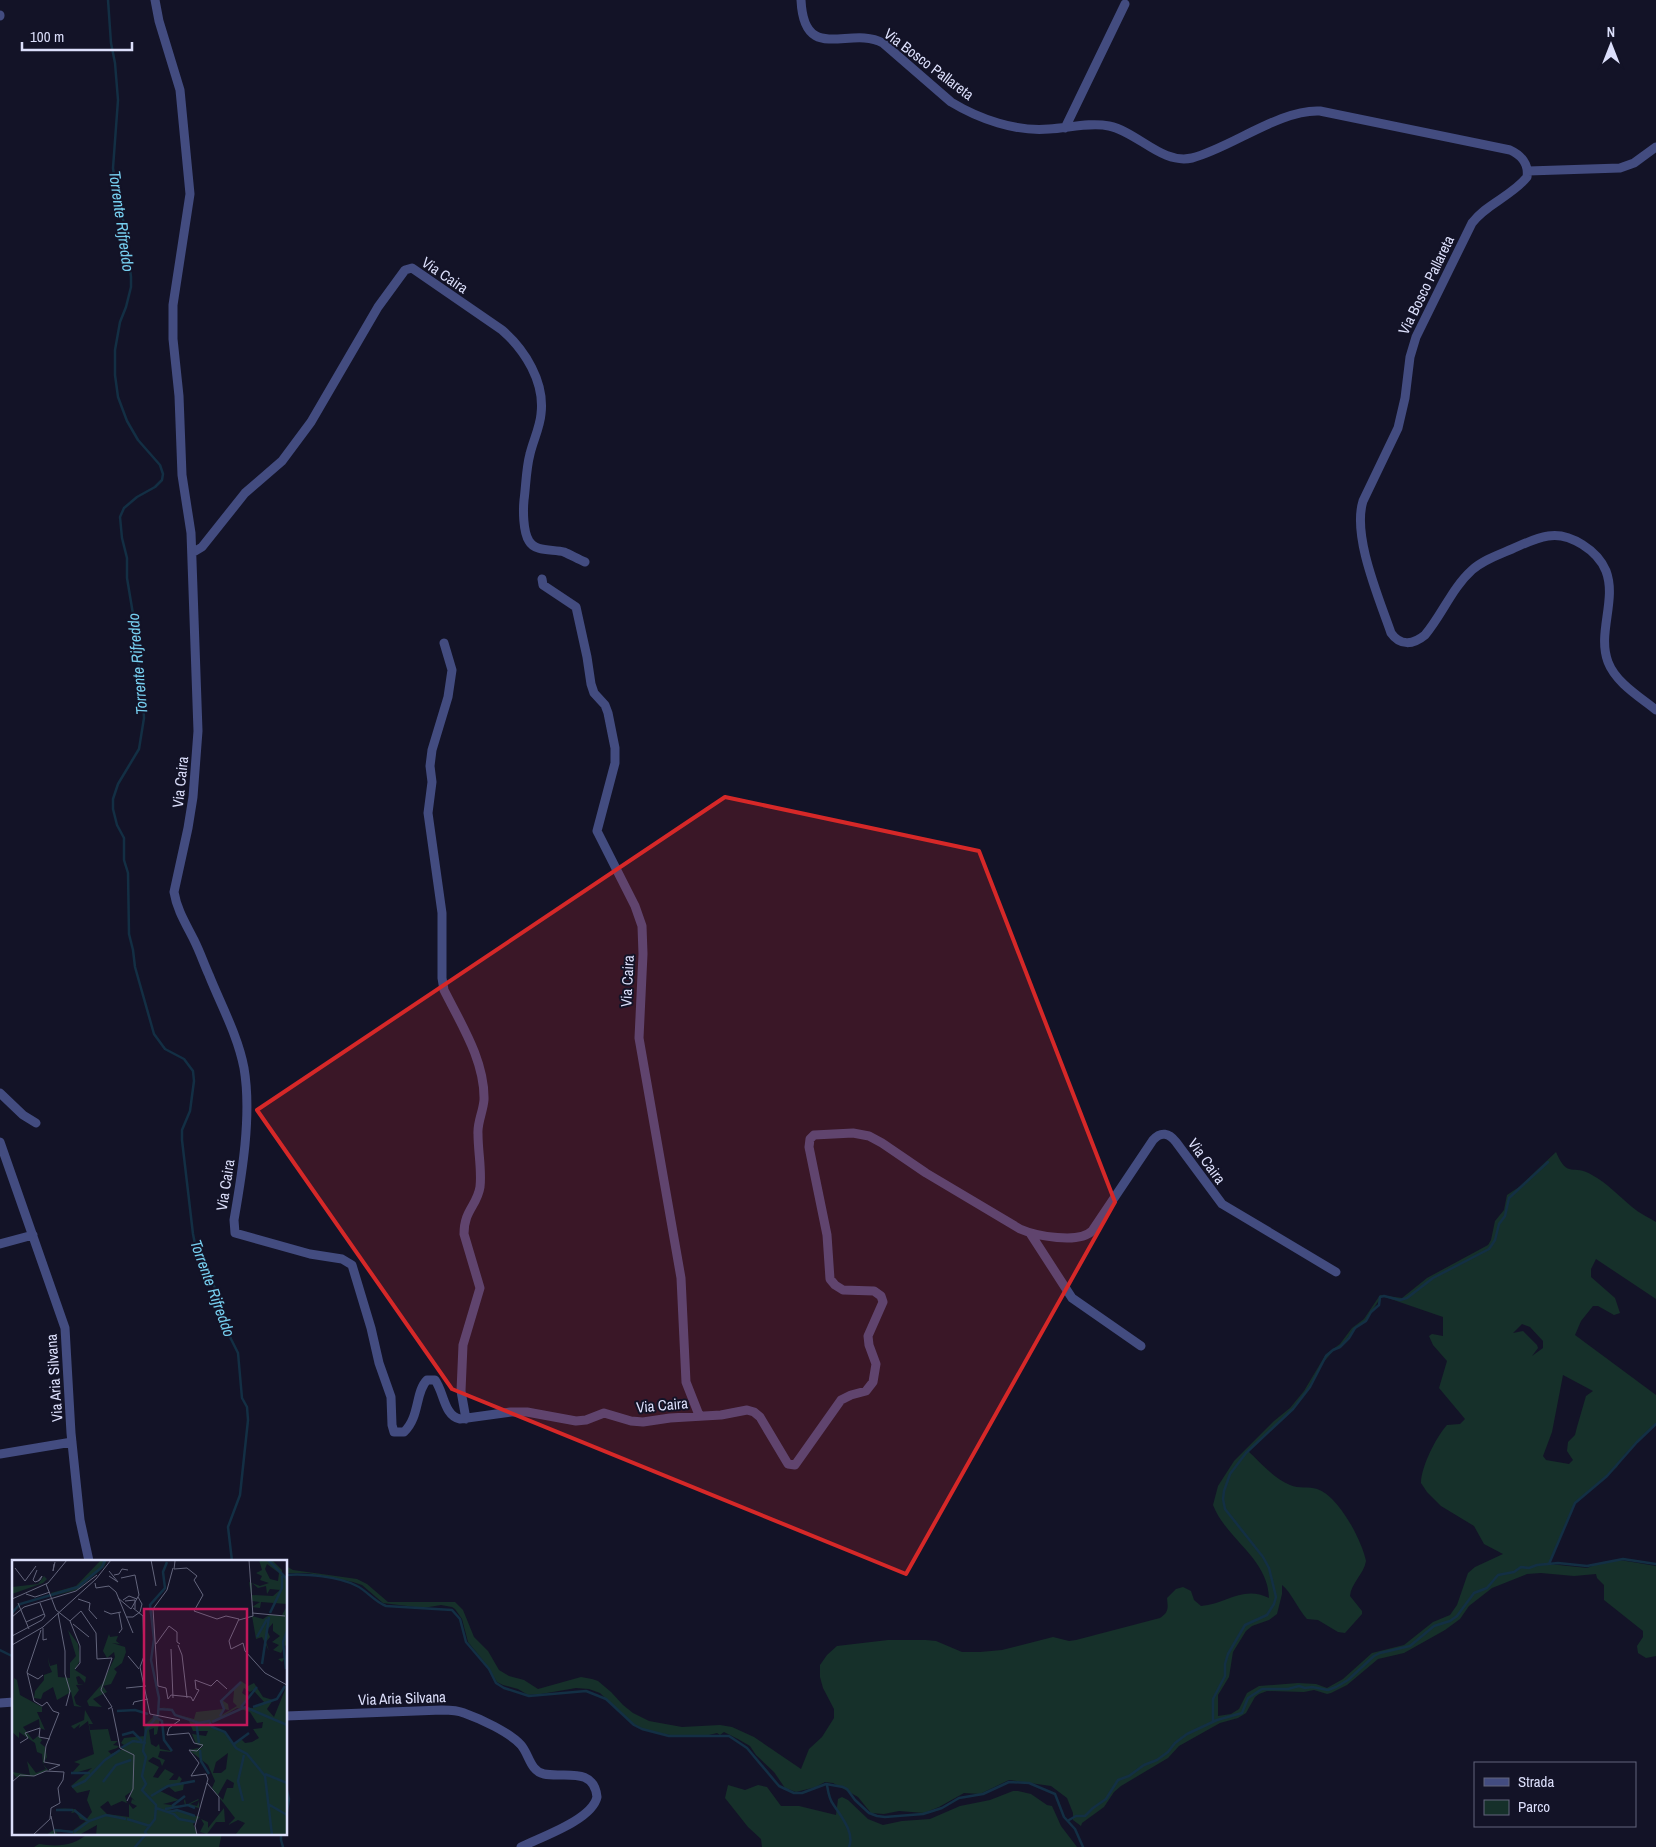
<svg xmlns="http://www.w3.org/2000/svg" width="1656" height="1847" viewBox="0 0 1656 1847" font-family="'Archivo Narrow',sans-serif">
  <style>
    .green { fill: #16302a; fill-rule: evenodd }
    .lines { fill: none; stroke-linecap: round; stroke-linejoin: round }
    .stream { stroke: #132f44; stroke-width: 2.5 }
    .street { stroke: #434c80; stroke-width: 9 }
    .marked { fill: #d62828; fill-opacity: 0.2; stroke: #d62828; stroke-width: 4; stroke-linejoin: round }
    .labels { text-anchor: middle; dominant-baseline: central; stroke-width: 4; stroke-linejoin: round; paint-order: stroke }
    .street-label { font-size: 15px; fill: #dcdffb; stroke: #131327 }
    .water-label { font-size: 16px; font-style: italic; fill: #76ceef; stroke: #131327 }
    .inset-river { fill: none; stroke: #132f44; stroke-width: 2.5 }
    .inset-road { fill: none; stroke: #63657c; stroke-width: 1 }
    .view { fill: #c2185b; fill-opacity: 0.15; stroke: #c2185b; stroke-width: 2.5 }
    .inset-edge { fill: none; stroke: #dcdffb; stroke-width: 2.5 }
  </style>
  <rect width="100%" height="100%" fill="#131327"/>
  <!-- green -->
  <path class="green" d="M1556,1152C1568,1180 1573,1163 1592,1175C1607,1183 1619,1196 1632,1207C1639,1213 1648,1217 1656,1222V1299L1596,1259L1591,1269V1277L1615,1298L1620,1313L1614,1315L1598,1306H1593L1581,1321L1575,1335L1656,1395V1424L1625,1454L1617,1467L1575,1504L1549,1564L1587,1568L1597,1564L1620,1560L1656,1566V1656L1646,1658L1638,1653L1637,1646L1643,1637V1631L1604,1600V1585L1597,1578L1596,1574L1574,1576L1541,1573L1527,1574L1492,1588L1469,1606L1460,1619L1445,1630L1404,1653L1378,1659L1347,1685L1331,1693L1327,1694L1314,1690L1304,1692L1267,1691L1259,1694L1255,1697L1246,1713L1238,1718L1220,1723L1179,1746L1168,1758L1121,1786L1114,1792L1104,1807L1082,1823L1081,1826L1073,1820V1813L1067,1798L1051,1786L1009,1780L980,1794L964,1793L939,1807L924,1813L899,1811L884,1814L871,1813L858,1797L833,1783L825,1782L816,1787L796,1792L785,1788L774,1772L756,1755L750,1746L738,1739L724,1732L720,1735L717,1733L709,1735H693L680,1737L643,1730L631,1723L600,1693L589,1689L576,1688L541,1694L528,1695L518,1689L503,1685L497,1682L485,1663L468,1642L462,1619L455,1609L452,1607L441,1605L423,1608L383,1603L362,1585L353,1582L308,1573H286V1566L293,1570L357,1579L367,1584L388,1602H455L463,1610L474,1637L488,1651L499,1670L509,1676L524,1680L538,1689L581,1677L592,1679L598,1681L611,1692L623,1705L633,1713L649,1721L682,1727L720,1725L732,1727L754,1737L801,1769L809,1749L822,1737L834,1718V1709L823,1688L820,1677V1665L827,1655L837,1646L888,1640H926L936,1641L962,1652H980L1002,1650L1053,1637L1069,1641L1076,1640L1160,1618C1169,1612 1168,1608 1167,1598L1176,1589L1183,1587L1191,1591L1194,1600L1201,1606C1226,1604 1243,1585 1269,1598C1268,1558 1226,1539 1213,1505L1218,1486L1234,1461L1274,1421L1290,1408L1304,1391L1326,1354L1340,1344L1352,1328L1364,1319L1380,1295L1402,1298L1427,1278L1488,1245L1491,1240L1495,1221L1504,1210L1507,1195L1519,1187ZM1382,1296L1443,1317V1336L1432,1334L1429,1336L1433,1345L1447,1361L1439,1388L1465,1419L1460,1424L1447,1425C1436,1437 1421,1467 1421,1483L1427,1492L1441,1506L1474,1526L1484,1544L1503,1554L1475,1567L1468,1573L1457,1605L1450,1615L1433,1622L1404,1645L1372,1653L1343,1679L1327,1688L1316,1684L1298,1683L1259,1686L1247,1693L1239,1709L1231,1714L1218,1716V1695L1229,1677L1233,1652L1246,1631L1252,1626L1269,1620L1277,1614L1282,1594V1585C1291,1592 1298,1609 1307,1619L1318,1620L1338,1632L1345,1633L1362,1614V1611L1350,1596C1351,1583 1364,1574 1366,1561C1362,1541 1339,1496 1317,1489C1309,1486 1299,1489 1290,1485C1274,1479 1260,1462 1248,1451L1291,1410L1307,1390L1322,1364L1334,1350L1340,1347L1355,1329L1365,1321ZM1522,1324L1530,1327L1543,1341V1348L1532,1356L1538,1348L1537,1345L1523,1331L1513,1333ZM1563,1375L1593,1391L1586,1396L1577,1427L1575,1435L1568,1442L1567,1451L1573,1460L1569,1464L1546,1460L1543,1456L1552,1432Z
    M728,1785L745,1790L758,1785L767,1787L781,1806H799L836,1815L838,1799L842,1797L848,1800L868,1819L883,1825L902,1821L930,1819L960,1806L990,1800L1013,1791H1018L1031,1794L1047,1805L1052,1806L1061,1826L1077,1847H762L761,1839L748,1827L725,1798Z
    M88,1833H222L219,1847H34L39,1844C57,1847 75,1846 88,1833Z"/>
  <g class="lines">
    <!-- stream -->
    <path class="stream" d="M108,0L111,43L115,63L118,100L113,168L117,198L124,223L131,277V287L126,307L120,322L115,350V375L118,397L127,421L138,440L160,465L163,474L162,480L155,487L137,497L124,508L120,517L122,538L127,558V578L134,620L135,646L142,682L144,718L139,749L118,784L113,799V809L117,825L124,838V860L128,873L129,934L133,950L135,967L154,1034L165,1049L184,1059L193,1071L194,1081L190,1111L182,1130V1140L193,1234L196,1249L216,1290L222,1321L238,1353L242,1398L247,1407L248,1420L240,1495L228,1527L232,1561
      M1549,1564L1575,1503L1607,1476L1637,1442L1656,1424
      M286,1575C304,1573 341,1577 357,1586C367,1591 375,1602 386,1606L452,1610L460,1619L466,1642L489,1669L496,1683L504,1688L529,1696L586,1691L606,1699L634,1725L642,1729L669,1736H729L747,1748L779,1786L794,1793H802L826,1784L843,1787L847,1789L855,1800L869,1813L877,1816L885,1817L923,1814L942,1808L959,1798L983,1794L1009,1782L1029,1783L1055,1794L1064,1817L1075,1829L1083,1847
      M0,1650L14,1657
      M1213,1722V1699L1225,1676V1664L1228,1654L1245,1625L1267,1615L1274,1604L1276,1597L1269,1568L1263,1557L1225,1509L1223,1499L1224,1491L1230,1474L1246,1453L1293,1409L1310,1387L1326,1356L1333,1350L1340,1347L1349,1338L1355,1328L1366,1321L1371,1312L1379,1305L1380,1297L1384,1296L1400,1300L1407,1298L1433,1278L1489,1249L1495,1240L1499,1224L1505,1216L1509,1198L1548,1162
      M827,1785C828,1791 829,1799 833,1804C841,1816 855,1833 849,1847
      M286,1787L289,1799L286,1817
      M1069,1820L1076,1816H1085L1093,1808L1106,1799L1118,1780L1129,1776L1144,1765L1157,1760L1168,1752L1175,1743L1187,1734L1217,1720L1242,1713L1248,1698L1262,1689H1288L1299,1686L1305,1688L1312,1687L1328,1690L1336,1687L1348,1680L1374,1656L1380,1653L1410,1646L1434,1626L1450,1621L1457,1616L1474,1593L1487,1588L1498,1575L1514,1572L1521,1567L1529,1568L1537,1565L1558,1563L1587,1566L1623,1559L1656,1564
      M281,1833V1840L283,1847
      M135,1847L147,1833"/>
    <!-- street -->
    <path class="street" d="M155,0L159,21L180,90L190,194L173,305V339L179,396L182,475L191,533L198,731L193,797L188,828L174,892C177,910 186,924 194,940C200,952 204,964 209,975C221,1005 238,1036 244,1068C252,1115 242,1174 234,1220L235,1233L310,1254L342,1259L352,1265L371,1328L379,1363L391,1397L392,1425L394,1432H404C420,1417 415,1392 427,1380H435C444,1392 444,1416 460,1419L511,1412H527L576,1421L586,1420L604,1413L631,1421L643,1422L670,1418L721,1415L747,1410L754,1412L760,1417L788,1464L795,1465L841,1400L851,1395L866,1391L873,1382L876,1364L869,1345L868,1336L883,1302L881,1296L874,1291L843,1290L835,1285L830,1279L827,1235L809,1147L810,1139L814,1135L853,1133L869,1136L882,1143L926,1173L1020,1229C1036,1236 1079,1244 1092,1231L1153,1140C1161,1131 1169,1133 1176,1142L1222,1204L1336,1272
      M801,0C804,65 850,25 883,43L951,102C979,119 1016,132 1049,129C1068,128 1090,122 1109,126C1138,132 1162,165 1192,158C1231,148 1280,109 1320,111L1510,150C1521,155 1529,164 1527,177C1512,196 1486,204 1472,223L1416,337L1410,357L1405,398L1398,428L1363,501C1352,536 1379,598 1391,633C1400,646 1413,645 1425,635C1442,615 1452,588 1472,570C1483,560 1498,555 1512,549C1524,544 1535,538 1548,536C1570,532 1598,551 1606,571C1617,600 1597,633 1608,662C1616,683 1640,697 1656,710
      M0,16V15
      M1065,128L1125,4
      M1528,171L1620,168L1634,163L1656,147
      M192,553L202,547L245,493L282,461L311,422L378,307L405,270L412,268L502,330C525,350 545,382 541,414C540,427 533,441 530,454C526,469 526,485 524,500C523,510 523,532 529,541C535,552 553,549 564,552C571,555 578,559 585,562
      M542,579L543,585L576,607L587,657L591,684L594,693L605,705L608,713L615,748V763L597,831L635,906L642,926L643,954L639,1038L681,1278L686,1382L699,1415
      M444,643L452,670L448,697L432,750L430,766L432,782L428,813L442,913V978L444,990C461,1024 485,1061 484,1100C483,1112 477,1123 478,1134C478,1152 482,1170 480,1187C477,1206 464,1210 464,1234L480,1288L463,1345L461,1391L466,1419
      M0,1093L23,1115L36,1123
      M0,1142L65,1328L71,1433L80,1520L89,1561
      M1030,1233L1072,1298L1141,1346
      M0,1244L33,1235
      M0,1454L72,1442
      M0,1703L14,1702
      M286,1716L442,1710C449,1710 457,1710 464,1713C481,1719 509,1732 521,1745C529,1754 530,1771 544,1774C563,1778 594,1766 597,1797C592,1820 541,1837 521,1847"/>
  </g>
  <!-- marked area -->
  <path class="marked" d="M725,797L979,851L1115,1202L906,1574L452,1389L257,1110Z"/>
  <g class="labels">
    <!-- street labels -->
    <g class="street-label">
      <text transform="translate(929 64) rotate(37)">Via Bosco Pallareta</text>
      <text transform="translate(445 275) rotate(34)">Via Caira</text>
      <text transform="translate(1426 285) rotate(-64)">Via Bosco Pallareta</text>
      <text transform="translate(180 782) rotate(-84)">Via Caira</text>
      <text transform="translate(627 981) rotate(-87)">Via Caira</text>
      <text transform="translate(1207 1161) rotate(54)">Via Caira</text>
      <text transform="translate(225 1185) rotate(-81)">Via Caira</text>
      <text transform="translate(54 1378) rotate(-94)">Via Aria Silvana</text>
      <text transform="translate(662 1405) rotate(-5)">Via Caira</text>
      <text transform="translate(402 1698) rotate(-2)">Via Aria Silvana</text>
    </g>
    <!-- water labels -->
    <g class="water-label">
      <text transform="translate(122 221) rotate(82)">Torrente Rifreddo</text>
      <text transform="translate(137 664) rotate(-95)">Torrente Rifreddo</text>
      <text transform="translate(213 1288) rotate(70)">Torrente Rifreddo</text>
    </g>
  </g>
  <!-- overview -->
  <g transform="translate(12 1560)">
    <rect width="275" height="275" fill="#131327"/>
    <path d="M89,0H95L92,7L65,30L40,36L39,33L64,26ZM247,0H260L270,10V15L275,19V44L249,42L248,48L240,47L248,42L240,41L237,22L248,26L257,23L248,20L250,16L244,13L250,10ZM255,4L267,13L266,21L258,19L253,9ZM240,23L246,28L254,26L255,34L258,29L268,30L261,36L240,35ZM32,16L35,19L31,23L0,34V27L26,24ZM275,46V85L272,86L273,102L272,99L270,102L266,99L272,98V87L269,93L261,90L267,85L260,82L268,76L261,71V63L255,70L258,77L254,82L257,91L250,77L244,79L240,56L251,59L257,55H270ZM56,70L66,84L68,100L63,110L74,117L73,123L67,116L64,117L66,124H72L64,125L67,130L62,137L64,144L70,147L62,146L59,132L45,140L41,127L31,133L29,139L22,138L23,131L32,120V115L40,112L37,105L36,97L38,106L45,104L46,117L58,118V103L64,96ZM97,74L98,77L106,76L104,81L108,84L100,83L113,87L114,92L110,103L102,109L105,112L99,124L91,126L95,132L81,139L90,147L77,146L75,141L90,124L103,97L102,92L95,98L91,91ZM2,118L5,120L8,135L30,147V152H25L33,170L28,168L27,159L11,167L21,180L26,176L30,180L28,183L33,187L35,197L31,204L36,210L22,216L4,217L0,212L18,215L15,201L24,213L34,209L31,204L30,194L25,192L23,183L7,172V178L0,172ZM229,121L236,126L242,123L251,137L261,140L255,149L262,157L275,125V275H223L233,263L226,260L216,265L223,258L200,228L203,221L196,205L177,190L191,187L184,184L180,174L194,176L196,171H181L177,161L184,162V161L163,154L160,150L156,149L149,147L160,149L163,154L182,159L184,152L211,149L208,141ZM232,128L238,132L241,130L252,142L242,148L229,147L236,137L230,133ZM218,130L222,131L221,142L225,146L208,156L212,149L217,150L216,144L210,140ZM225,148L238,152L245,163L251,162L250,168L241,169L247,178L240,182L233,183L229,179L221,185L213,173L200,168L196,161L199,163ZM216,193L214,209L209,213H201L204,202ZM215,219L222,223L221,228H215L211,240L206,235ZM73,150L81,164H77L78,170L96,169L99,181H106L101,185L107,186L105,188L96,191L99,194L111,189L112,185L109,183L112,178L133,176L132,166L142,156L148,158L145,174L142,175V168L137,170L139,184L144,187L147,184L148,189L159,191L160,192L148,191L146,197L153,200L150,206L148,200L141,197L136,201L147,207L141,217L146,218L153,209L162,214L157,220H165L167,216L170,219L167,224L172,223L171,230L163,232L157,227L148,231L167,240L151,244L167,246L173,245L172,241L173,239L174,245L186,239L187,240L178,244L185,246L187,241V248L175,245L157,249L188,257L181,264L186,275H84L85,265L67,275L51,271L44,272L46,275H34L43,269L60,271L74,261L68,259L64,252L59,253L61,250L44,248L63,249L74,260L80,252L75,240L78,230L65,233L59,226L80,208L59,214L68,204L62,202L82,194L76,161L67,168L68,164L62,169L59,166L72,160ZM120,231L118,236L123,241L120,239L119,243L125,246L121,249L117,244V257L95,254L88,247L96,241L99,246L110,241L115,243L113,236ZM212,248L213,262H204L195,274L188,272L192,264L189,259L196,262V268Z" fill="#16302a" fill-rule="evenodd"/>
    <path class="inset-river" d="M256,0L275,19M0,53L8,44L66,27L90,7L93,0M258,53L270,28V16M245,77L255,59M250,104L257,57M274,109L271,82L275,71M229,147L245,127M241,147L265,139L273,126M147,149L160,150L163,155L187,163L197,161L200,167L213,172L224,188L235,194L253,216L260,275M105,151L123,150L136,154M141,156L150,161L152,180L160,191M208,156L212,149L209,141L229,122M184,161L187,183M200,162L233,147L275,165M110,175L121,172L130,181M222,184L237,173M109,188L121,181L134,183M188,190L189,201L197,214M59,213H78M253,214L275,223M91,222L104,205L119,200M60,227L73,221L93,200L108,190M139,236L156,226L183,221M231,241L226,221L232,195M256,244L275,255M160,246L173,236M144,248L162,254L167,259L183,262M153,249L176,245L183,248M44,250H61M62,250L76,261M157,252L165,250L183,256M115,259L138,266M42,270L61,272M62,272L77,261L94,255L114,259M135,275L133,272L143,259L144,245L130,230L134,224L130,216L134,197L131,191L134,170L146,155L147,138L139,100L142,79L138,45L153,28L151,12L155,2"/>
    <path class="inset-road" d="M139,0L144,26M163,1L162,9L175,8L185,16L182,20L191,35L182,51L205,59L214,56L227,59L217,81L219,89L231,83L233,91L253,113L275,125M42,4L41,11L43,2M3,8L13,21L24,6M161,8L155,30L141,49L146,126L154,128L156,139L159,135L179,137L181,141L187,130L184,129L183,120L199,126L205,120L215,129M25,10L21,20L23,22L26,21L28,20L30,16L26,21M102,15L107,14L110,9L116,10M97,16L106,22L97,11M83,23L84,28L97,26L104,32L121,73M34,24L44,50L58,61L68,86V103L63,109M14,34L23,37L38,32M106,38L119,49L127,35L123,15L109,18M0,39L36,23L55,0M66,39L78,43L77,50L85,59M111,40L117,36L125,39M113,41L123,40V49M6,43L17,69M121,48L131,56L132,96L128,107L138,154L168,160L157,168L155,175L177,173L182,183L191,185L185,191L177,190L187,203L179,216L194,214L196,219L183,266L185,275M92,51L99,54L109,52M46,53L53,91V114L58,131L54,146M240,53L273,56M0,57L12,47L64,31L85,15M114,57H121L128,52L130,44L126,37M227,60L241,56L237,0M58,61L69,51L84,73L85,99L100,98L89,130L100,147L96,149M14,62L32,54M61,64L77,77M31,68V80L35,79M29,70L15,112L22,141L30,146L35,142L41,151L47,153L34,186L32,202L48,205L37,210M107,73L110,69L107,53M0,76L30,60L33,56L28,43M144,84L157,66L165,72V82L168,84M0,85L31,67L84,19L99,0M166,85L170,95L175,138M159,89L161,138M116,96L127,109M15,113L26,119L31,115M114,128L134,126M121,145L122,142L136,139M100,148L105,172M105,172L108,188L122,195L121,229L115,241M13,173L28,168L27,177L38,179M8,183L16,178L13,173M0,222L8,215L22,216L34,211L52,212L51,220L46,228L48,243L39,248L38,259L21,275M195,223L207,237V251M39,256L43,275"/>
    <path class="view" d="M132,49H235V165H132Z"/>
    <rect width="275" height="275" class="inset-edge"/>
  </g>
  <!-- legend -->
  <rect x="1474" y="1762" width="162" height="65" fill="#131327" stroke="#63657c"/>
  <rect x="1484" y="1778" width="25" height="8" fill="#434c80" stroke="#63657c"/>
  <text x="1518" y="1787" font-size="15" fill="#dcdffb">Strada</text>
  <rect x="1484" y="1800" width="25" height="15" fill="#16302a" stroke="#63657c"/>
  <text x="1518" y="1812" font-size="15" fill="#dcdffb">Parco</text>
  <!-- north arrow -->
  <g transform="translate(1611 45)" stroke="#131327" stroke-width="4" paint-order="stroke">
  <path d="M0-4L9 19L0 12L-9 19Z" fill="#dcdffb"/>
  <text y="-8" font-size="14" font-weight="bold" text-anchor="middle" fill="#dcdffb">N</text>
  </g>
  <!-- scale -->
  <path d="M22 42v8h110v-8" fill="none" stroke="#dcdffb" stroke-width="2.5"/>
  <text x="30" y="42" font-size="15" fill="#dcdffb" stroke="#131327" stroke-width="4" paint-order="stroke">100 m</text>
</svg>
